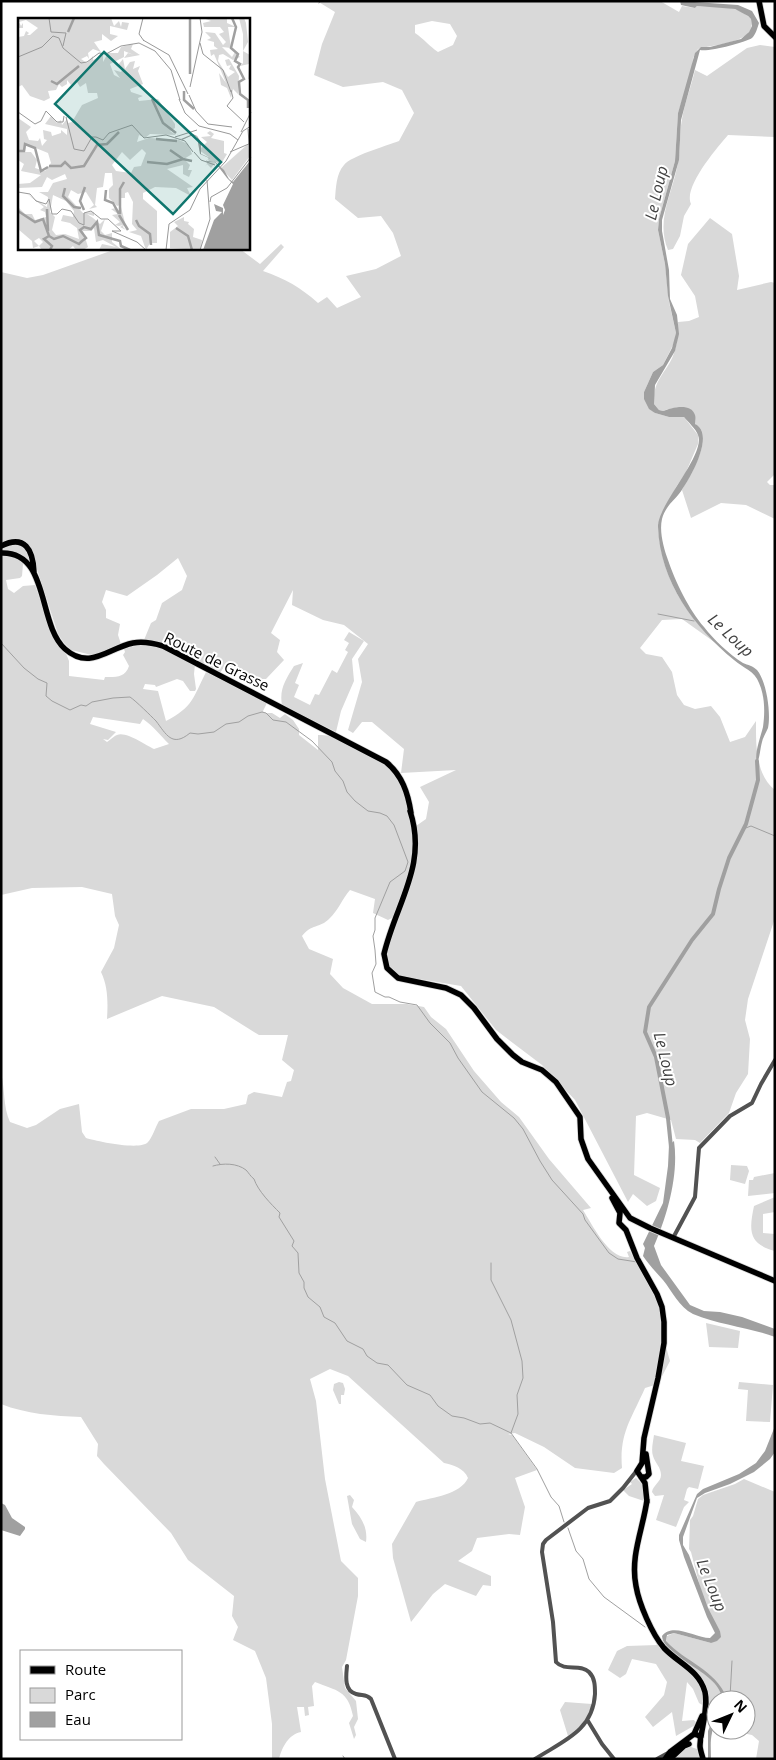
<svg xmlns="http://www.w3.org/2000/svg" width="776" height="1760" viewBox="0 0 776 1760" font-family="'Open Sans',sans-serif">
  <style>
    .green { fill: #d9d9d9; fill-rule: evenodd }
    .water { fill: #a0a0a0 }
    .lines { fill: none; stroke-linecap: round; stroke-linejoin: round }
    .stream { stroke: #a0a0a0; stroke-width: 1 }
    .river { stroke: #a0a0a0; stroke-width: 4 }
    .major-casing { stroke: #dbdbdb; stroke-width: 7 }
    .minor { stroke: #525252; stroke-width: 4 }
    .major { stroke: #000; stroke-width: 5.5 }
    .labels { text-anchor: middle; dominant-baseline: central; stroke-width: 4; stroke-linejoin: round; paint-order: stroke }
    .street-label { font-size: 15px; fill: #000; stroke: #fff }
    .water-label { font-size: 16px; font-style: italic; fill: #414141; stroke: #fff }
    .inset-river { fill: none; stroke: #a0a0a0; stroke-width: 2.5 }
    .inset-road { fill: none; stroke: #999; stroke-width: 1 }
    .view { fill: #0f766e; fill-opacity: 0.15; stroke: #0f766e; stroke-width: 2.5 }
    .inset-edge { fill: none; stroke: #000; stroke-width: 2.5 }
  </style>
  <rect width="100%" height="100%" fill="#fff"/>
  <!-- green -->
  <path class="green" d="M317,1H660L679,12L682,6L695,8L697,6C716,7 737,4 751,19C758,44 712,44 698,49L693,58L692,70L678,113L675,161L659,219L658,230L665,264L669,302L676,333L675,341L663,365L653,372L644,392L655,413L669,417H684L698,435V444L686,472L676,487L658,524C660,573 682,610 717,644L682,619L662,620L640,648L646,654L662,657L672,672L677,695L684,705L695,709L711,706L720,717L730,742L745,737L756,721C756,744 755,774 775,790V918L748,999L745,1020L750,1039L748,1074L736,1093L729,1113L700,1143L695,1140L676,1139L671,1120L647,1113L636,1116L634,1175L660,1188L656,1201L647,1206L633,1194L628,1202L575,1100L542,1065L496,1030L461,986C449,984 437,982 425,980C405,977 383,977 387,949L415,869L418,848L416,826L426,819L429,802L420,787L456,770L401,773L404,749L372,722H362L353,733L348,730L362,682L358,659L368,644L344,625L323,620L292,605L293,590L271,633L280,640L277,652L284,660L266,679H256L224,667L220,673L144,640L151,623L156,620L162,603L182,590L187,576L178,558L157,575L127,596L106,590L102,602L106,610V618L120,624L118,635L121,644L96,656L71,650L64,643L58,634L34,560L23,564L22,576L20,578L6,580L8,589L14,593L23,586L35,585L45,613L65,651L69,661V676L104,680L105,677C116,677 125,678 129,666L123,655L125,652L124,649C152,639 170,652 195,664L194,674L196,689L195,691H190L183,681L177,679L156,687L155,685L145,684L143,689L158,691L166,721C193,707 193,698 206,672L267,703L263,711L264,713H272L280,718L285,714L293,720L299,729V735L318,750V735C336,735 342,740 357,749C370,756 386,762 396,774C408,790 415,840 413,861L394,917L388,920L373,913L375,899L350,890C342,899 338,911 329,919C320,928 311,924 302,936L309,949L333,959L330,974L343,988L372,1004H407L424,1007L431,1017L446,1029L474,1071L501,1102L519,1117L549,1159L591,1208L583,1210C592,1224 609,1260 629,1257L627,1252L630,1251L657,1301L661,1312L662,1333L670,1361L658,1384L645,1388C632,1418 619,1433 622,1468L614,1473L575,1468L544,1447L515,1433L508,1434L512,1435L537,1470L515,1478L525,1507L520,1535L509,1534L477,1538L472,1551L458,1561L491,1576V1586L483,1585L476,1596L445,1584L433,1594L411,1622L393,1558L392,1544L416,1502C433,1497 460,1495 468,1478C464,1468 453,1465 444,1463L348,1376L330,1369L310,1379L316,1401L325,1479L341,1561L358,1578V1596L346,1660L342,1667L345,1688L356,1701L358,1719L354,1727L356,1735L354,1739L349,1723L353,1716C348,1690 337,1691 315,1682L312,1686L314,1706L308,1707L309,1715L305,1716L304,1707H297L301,1732C289,1734 282,1747 279,1759H272V1724L266,1678L255,1651L233,1640L238,1627L232,1616L234,1596L188,1560L171,1533L104,1464L97,1456L98,1444L81,1417C54,1416 26,1414 1,1404V1072C5,1089 3,1107 10,1122L27,1128L36,1125L60,1109L79,1104L82,1132L86,1138C96,1141 141,1151 148,1142C152,1138 156,1126 159,1121L191,1109H224L246,1104L248,1095L254,1092L282,1097L287,1082L291,1081L294,1070L282,1060L288,1035H259L214,1007L162,996L107,1019C108,1003 108,986 101,972L114,948L119,925L115,916L112,894L82,887L32,888L1,895V272L27,278L43,275L116,249H240L260,264L281,244L284,247L263,271C286,279 300,287 318,303L327,297L337,308L361,297L346,276L376,269L401,256L393,233L381,216L358,218L335,199C336,188 336,174 344,165C351,156 386,146 399,141L414,113L402,90L383,82L343,87L314,75L322,44L335,12ZM432,21L450,24L457,36L453,45L438,52C429,46 424,39 415,33V25ZM93,717L140,724L143,719C153,726 160,735 169,744L154,749C145,745 126,731 117,735C114,736 110,740 107,742L103,739L108,740L116,732L90,724Z
    M760,45L775,47V137L728,135C717,148 683,187 691,204L684,216L680,236L673,249L668,250C656,221 671,196 677,168C681,152 679,135 682,119C685,102 691,87 695,70L707,76L747,48Z
    M710,218L732,234L739,276L737,290L771,282L775,283V474L767,482L770,485H775V519L746,505L721,503L691,518L682,490C690,476 716,434 695,424V416L668,409L663,411L659,410L654,404C652,378 669,372 675,350C678,340 678,332 678,322L689,321L699,317L695,296L681,275L688,244Z
    M349,632L364,641L352,659L354,681L341,711L336,732L282,705C279,689 286,679 294,666L303,663L295,683L299,685L294,697L310,705L315,694L319,695L332,670L337,673L348,652L345,650L349,643L344,640Z
    M731,1165L747,1166L749,1171L745,1184L730,1180Z
    M775,1173V1193L748,1196L749,1180H753L754,1177Z
    M775,1197V1212L763,1214V1233L775,1234V1251C748,1244 749,1230 754,1206Z
    M706,1323L740,1331L738,1348L709,1347Z
    M339,1382L343,1383L345,1389L344,1395H341V1404H339L333,1390L334,1384Z
    M739,1382L773,1385L770,1422L746,1421L748,1390L738,1389Z
    M654,1435L686,1443L681,1461L704,1466L698,1489L689,1487L687,1489L684,1500L689,1502L684,1507L676,1527L656,1520L664,1495L655,1496L652,1492C653,1485 661,1482 661,1475C661,1467 655,1463 653,1456C651,1450 653,1442 654,1435Z
    M636,1478L644,1486V1501L629,1496L623,1490L632,1484L630,1482Z
    M744,1479L775,1492V1759H756L759,1741L752,1735L747,1734L746,1730V1700H716V1730H719L717,1731L708,1724L711,1710L699,1703L693,1689L687,1682L682,1721L694,1720L697,1724L676,1736L672,1712L653,1727L645,1717L664,1695L667,1682L656,1664L632,1659L626,1674L620,1678L608,1670L617,1651L627,1646L657,1645L655,1641L666,1642L667,1636L674,1633L711,1643L720,1631C704,1610 698,1578 691,1552L689,1549L690,1520L693,1516L698,1499L703,1495L735,1484Z
    M350,1495L354,1500L352,1507C361,1517 368,1527 366,1542L360,1539L352,1524L347,1496Z
    M565,1702L592,1704C589,1719 580,1727 568,1736L560,1710Z
    M688,1746L697,1749L700,1759H673Z"/>
  <!-- water -->
  <path class="water" d="M680,1L738,5L752,11L759,23C757,29 756,34 752,38C744,43 709,52 700,50L681,120L679,160L662,220V231L669,270L670,299L677,315L679,334L675,351L655,385L654,404L659,410L663,411C671,408 691,402 695,415C696,418 695,421 695,424C715,433 692,475 683,488C677,499 666,504 662,519C659,532 664,549 668,560C675,581 689,610 704,627C714,640 729,654 743,663C748,665 753,666 757,670C767,682 771,714 768,728C766,733 763,737 762,742C760,749 760,757 757,764C754,754 760,739 763,727C765,713 765,696 759,683C755,671 743,668 734,660C694,627 660,582 658,527C657,505 706,455 698,435C696,429 688,422 684,417H669L655,413L649,409L644,399V392L653,372L663,365L672,348L676,333L668,296L665,264L658,230L659,219L675,161L678,113L695,53L701,47H710L741,39L749,32L752,26L751,19L748,16L735,9L697,6L695,8L681,5Z
    M674,1141C679,1175 667,1216 654,1246L661,1265L690,1305L704,1311L720,1312L742,1317L775,1329V1337C748,1327 719,1325 693,1314C679,1307 672,1291 663,1280C656,1272 649,1265 643,1256L645,1248L643,1244L663,1203L668,1166L669,1145Z
    M775,1426V1452L770,1459L754,1472L730,1484L705,1493L697,1498L683,1537V1545L689,1555L708,1608L720,1631L721,1637L717,1641L711,1643L674,1633L667,1635L666,1641C685,1662 715,1669 727,1698V1700H722C722,1672 664,1659 662,1636C673,1622 695,1638 710,1638L715,1633L707,1617L684,1557L679,1540V1535L697,1494L703,1489L739,1474L756,1463L765,1451Z
    M1,1503L5,1505L12,1518L25,1527V1529L20,1536L1,1530Z
    M716,1712C716,1720 713,1725 712,1733C710,1741 711,1750 711,1759H708V1731Z"/>
  <g class="lines">
    <!-- stream -->
    <path class="stream" d="M319,3L320,1
      M658,614L694,621
      M1,643L24,668L38,679L47,683L46,696L52,701L70,710L81,705L86,706L92,702L113,698L130,697C136,701 151,716 156,721C166,734 172,748 190,733L198,734L214,732L226,724L239,722L248,716L262,712L266,713L273,720L286,722L312,741L332,762L335,771L343,781L347,792L355,801L368,811L380,813L387,816L394,825L408,862L405,871L390,882L375,918V930L373,936L375,950L376,964L372,973L375,992L385,997H389L400,1002L417,1005L430,1023L450,1043L458,1058L482,1092L514,1118L523,1129L540,1161L552,1180L583,1214L585,1220L609,1253L618,1259L637,1262
      M743,829L751,826L775,836
      M215,1157L220,1164
      M213,1166C223,1163 237,1163 246,1170C249,1173 250,1176 254,1179C258,1191 271,1204 280,1213L279,1217L294,1241L292,1246L298,1253L299,1273L304,1282V1288L308,1297L320,1307L324,1317L335,1323L347,1341L363,1349L367,1356L377,1363L388,1365L407,1385L430,1395L438,1406L452,1416L464,1418L480,1424L490,1423L511,1433L537,1469L551,1497L559,1506L564,1522
      M491,1263V1280L511,1320L522,1361L523,1378L517,1395L518,1414L511,1433
      M568,1528L576,1551L583,1559L589,1579L604,1597L645,1627
      M727,1698L730,1697L732,1661
      M343,1756L345,1759"/>
    <!-- river -->
    <path class="river" d="M671,1147L668,1118L656,1057L645,1032L649,1007L692,940L713,914L719,889L729,858L746,824L758,780L757,761"/>
    <!-- major casing -->
    <g class="major-casing">
      <path id="major" d="M759,1L764,26L775,37
        M1,546C25,534 33,550 34,572
        M1,553C50,551 37,624 65,649C90,671 108,648 133,643C144,641 153,643 163,646L386,762C402,775 408,793 411,813
        M410,811C428,865 396,903 384,954L387,968L398,978L446,988L461,995L474,1008L497,1039L513,1055L522,1062L542,1070L556,1082L580,1117L581,1139L588,1159L630,1218L650,1228L775,1281
        M612,1198L620,1213L619,1223L626,1230L637,1258L657,1294L662,1307L664,1322V1343L658,1378L644,1438L642,1463L637,1471L645,1483L647,1502
        M641,1477H646L649,1474L646,1454
        M647,1500C643,1529 630,1556 636,1586C639,1604 652,1634 664,1648C678,1663 699,1670 705,1692C708,1707 703,1722 701,1737
        M694,1734L702,1716
        M665,1759L670,1752L694,1734C703,1736 700,1739 700,1746C700,1749 702,1755 703,1759
        M670,1759L684,1746L689,1744"/>
    </g>
    <!-- minor -->
    <path class="minor" d="M673,1238L695,1197L699,1148L730,1116L752,1103L761,1084L775,1060
      M347,1666C346,1676 344,1691 356,1694C363,1696 366,1694 371,1699L395,1759
      M588,1721L602,1744L614,1759
      M535,1759C563,1741 593,1731 595,1694C595,1686 595,1678 589,1672C580,1663 565,1672 556,1662L553,1622L542,1552L543,1544L546,1540L588,1508L610,1501L623,1488L638,1469
      M657,1759L668,1753"/>
    <!-- major -->
    <use href="#major" class="major"/>
  </g>
  <g class="labels">
    <!-- street labels -->
    <g class="street-label">
      <text transform="translate(217 661) rotate(26)">Route de Grasse</text>
    </g>
    <!-- water labels -->
    <g class="water-label">
      <text transform="translate(656 193) rotate(-77)">Le Loup</text>
      <text transform="translate(731 635) rotate(43)">Le Loup</text>
      <text transform="translate(666 1059) rotate(76)">Le Loup</text>
      <text transform="translate(712 1585) rotate(68)">Le Loup</text>
    </g>
  </g>
  <!-- overview -->
  <g transform="translate(18 18)">
    <rect width="232" height="232" fill="#fff"/>
    <path d="M0,0H93L96,8L101,3L103,9L104,4L111,5L109,12L92,8V16L100,18L93,23L84,16V22L76,24L83,34L75,31L70,35L71,41L69,38L63,41L69,45L75,38V42L85,37V44L90,35H100L103,29L115,26L113,31L122,37L106,40L110,35L116,37L106,33V39L92,46L96,57L102,60L96,52L103,54L105,51L100,47L105,41L107,51L112,44L117,43L115,51L122,48L120,53L125,66L112,71L113,74L125,78L120,80L121,83L140,81L157,106V110L152,113L158,117L132,116L127,120L121,117L119,124L131,120L161,122L170,126L174,136L166,141L172,147L170,152H174L171,159L165,156V147L149,151L175,169L169,170L173,178L158,170L137,169L125,175V181L139,193V225H132L128,232L123,218L111,214L119,212L114,206L115,184L110,174L107,175V180H103V189L107,205L105,209L108,212L102,209L105,207L101,208L97,207L102,204L94,197L100,196L93,191L99,190L101,193L102,187L99,188L91,180V171L95,167L94,155H87L85,169L79,170L77,187L79,189L71,191L76,187L68,174L60,176L53,172L50,179L65,195L76,194V198L69,196L75,200L72,205L75,200L82,206L87,201L83,213L87,217L94,215V224L104,232H81L84,226L98,229L85,222L78,224L76,210L73,213H65L70,229L65,232H58L55,228L50,232H24L21,228L25,224L21,220L16,223L21,228L15,230L14,223L0,211V189L7,196H14L17,202L28,199L27,194L22,192L26,189L9,176L29,189L30,179L21,174H30L35,165L49,161L47,156L34,162L29,159L24,169L0,170V166L12,165L23,157L3,153L6,146L0,142V100L13,109L8,114L11,122L20,123L22,120L24,128L29,122L26,121L25,112L33,114L34,118L43,115V112L49,117V111L27,106L33,98L39,105L43,102L44,107L49,101L50,105L54,104L64,87L80,80L79,75H70L68,65L62,69L59,64L53,67L49,62V66L44,69L41,66L38,72L30,73L32,80L26,83L12,78L4,67L0,69V19L6,18L8,13L11,15L9,17H12L20,10L8,2L1,4L3,8L5,5V10H0ZM8,126L30,135L33,145L27,153L17,150L19,142L13,134H7ZM124,131L128,135L123,148L116,149L113,155L98,153L94,147L104,134L112,142ZM35,177L48,183L56,193L55,199L45,197L43,203L52,205L59,210L61,221L47,216L38,217L34,212L37,199L32,194ZM185,0H209V5L218,9H210L213,30L204,29L214,39L217,34L222,39L215,42L205,36L201,37L200,43L210,59L217,54L211,51L213,47L209,48L207,42L211,41L221,58L220,76L215,71L213,80L209,70L203,67L201,55L208,65L196,36L193,38L192,32L200,31L196,28V24L189,22L193,20L187,14L197,15L205,27L208,24L201,16L206,14L202,9H186L185,5L193,3ZM221,0H226L228,5L230,24L225,33L232,37V62L230,61L231,46L222,48L225,45V16ZM192,113L196,116L193,120L206,123V135L209,136L203,146L198,144L193,150L189,146L187,149L192,140L181,132L189,124L183,119L193,118L189,115ZM230,126L232,138L214,162L203,150ZM166,199V203L171,204L170,206L176,211L175,219L184,222L183,232L152,230V214L160,208L156,204Z" fill="#d9d9d9" fill-rule="evenodd"/>
    <path d="M156,112L163,121L175,116L179,118L183,124V136L192,140L191,141L188,143H196L206,152L211,161L215,164L232,143V232H185L196,202L204,194L198,193L196,186L205,190V197L207,192L205,187L215,166L209,160L196,143L188,144L191,140L182,136L179,119L175,117L164,122Z" fill="#a0a0a0"/>
    <path class="inset-river" d="M172,0V56M214,0L218,9L213,30L220,36L217,43L222,46L220,49L226,61L221,64L222,76L230,82V90M50,14L56,0M33,63L39,66L61,48M166,73V82L176,91M134,81L145,105L158,115M138,121L159,123M152,132L165,141M0,133H6L7,126L17,130L23,153L30,149M129,144L149,146L165,141L174,143M31,148H43L47,144L53,150L66,148L79,127L89,126L101,114M47,170L45,178L56,189L63,190M88,172L87,182L95,185L101,196M29,191L30,213M66,192L62,183L67,169M0,193L17,204L25,201L31,218L36,221L45,218L61,226L64,223M102,196V171L106,164M101,197L110,212M118,202L121,208L132,216L133,227M158,210L170,218L174,232M31,218L26,221L34,228L32,232M64,223L68,220L62,212L66,209L73,211L79,204L81,217L102,223L103,228L112,232"/>
    <path class="inset-road" d="M31,0L33,14L48,15L45,28M125,0L121,16L126,23M125,22L151,37L170,76M182,25L185,36L205,52L213,74M0,39L24,29L35,18L41,20L45,30L63,45L69,44L81,35L88,36L103,28L121,25L137,33L153,52L162,82M172,69L184,14L182,0M171,77L178,93L190,106L214,109M161,81L167,95L181,108M209,88L226,104M209,88L215,80L213,72M0,94L17,106M48,99L56,131L66,133L74,119H78M17,106L23,103L28,93L39,104H45L46,98M181,108L212,116L220,122M230,111L232,139M223,114L233,94M78,119L85,122L91,115L114,107L126,120L148,117L167,123L175,134M157,119L179,112M176,134L183,142L197,147M212,134L233,125M0,174L12,176L18,183L28,186L31,181L34,196H39L44,191L53,193L61,205L66,207V195L73,193L83,201H90L103,213M192,184L193,179L209,170L233,139M103,213H94L119,224L128,232M148,232L151,206L172,192L182,171L208,143L225,113L233,108M182,232L192,201L189,162"/>
    <path class="view" d="M86,34L203,144L155,196L37,86Z"/>
    <rect width="232" height="232" class="inset-edge"/>
  </g>
  <!-- border -->
  <rect width="776" height="1760" fill="none" stroke="#000000" stroke-width="5"/>
  <!-- legend -->
  <rect x="20" y="1650" width="162" height="90" fill="#ffffff" stroke="#999999"/>
  <rect x="30" y="1666" width="25" height="8" fill="#000000" stroke="#999999"/>
  <text x="65" y="1675" font-size="15" fill="#000000">Route</text>
  <rect x="30" y="1688" width="25" height="15" fill="#d9d9d9" stroke="#999999"/>
  <text x="65" y="1700" font-size="15" fill="#000000">Parc</text>
  <rect x="30" y="1712" width="25" height="15" fill="#a0a0a0" stroke="#999999"/>
  <text x="65" y="1725" font-size="15" fill="#000000">Eau</text>
  <!-- north arrow -->
  <g transform="translate(731 1715) rotate(47)"><circle r="24" fill="#ffffff" stroke="#999999"/>
  <path d="M0-4L9 19L0 12L-9 19Z" fill="#000000"/>
  <text y="-8" font-size="14" font-weight="bold" text-anchor="middle" fill="#000000">N</text>
  </g>
</svg>
